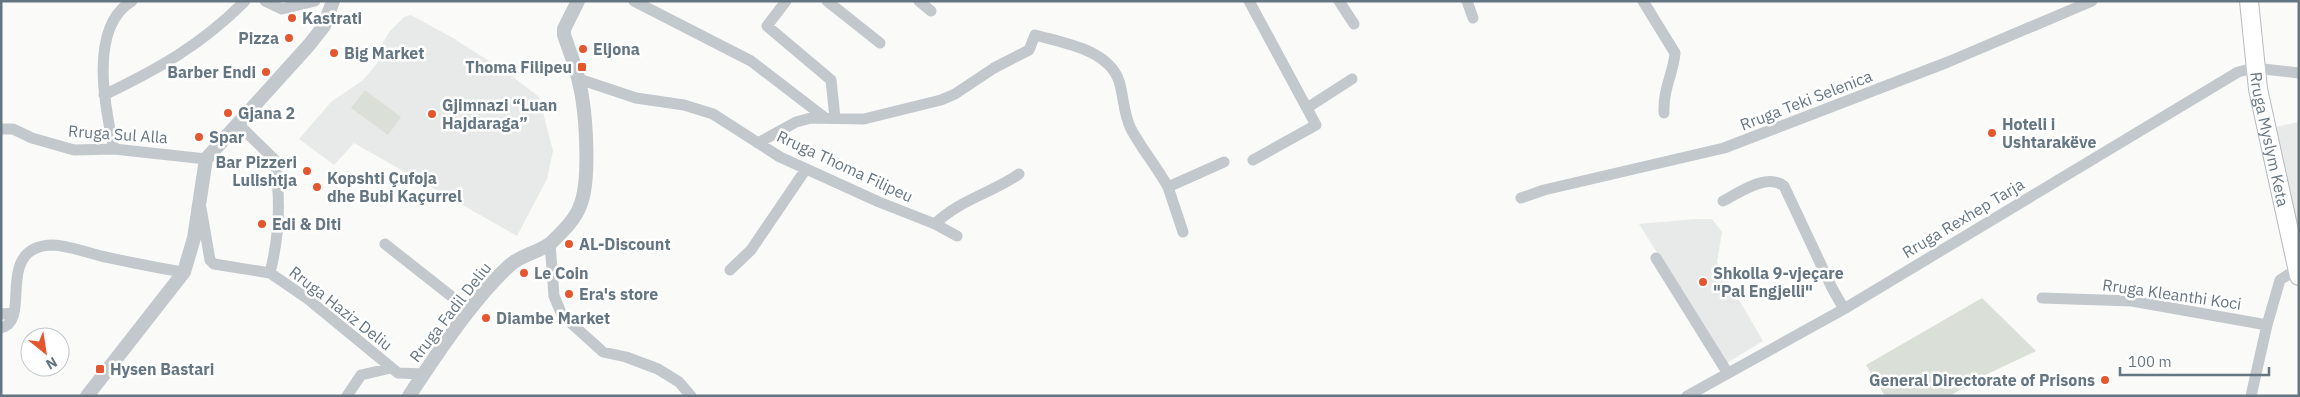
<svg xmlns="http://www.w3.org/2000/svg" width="2300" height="397" viewBox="0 0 2300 397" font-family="'IBM Plex Sans',sans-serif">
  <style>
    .built { fill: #e8e9e9 }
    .green { fill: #dadfd7 }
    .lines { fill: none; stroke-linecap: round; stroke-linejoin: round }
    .primary-casing { stroke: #b5babe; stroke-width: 20 }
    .minor { stroke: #c3c8cc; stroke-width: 11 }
    .tertiary { stroke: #c3c8cc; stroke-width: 14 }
    .primary { stroke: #fff; stroke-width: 18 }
    .poi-dot { fill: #e4572e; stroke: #fff; stroke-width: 2 }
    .labels { text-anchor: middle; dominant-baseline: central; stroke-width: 5; stroke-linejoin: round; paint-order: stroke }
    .poi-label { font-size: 16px; font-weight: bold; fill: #657683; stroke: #fff; text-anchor: start }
    .street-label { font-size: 16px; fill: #657683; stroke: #fff }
  </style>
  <rect width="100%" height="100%" fill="#fafaf8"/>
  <!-- built -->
  <path class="built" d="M411,15L453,38L508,73L539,97L553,151L547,179L517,236L354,143L334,165L299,139L331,102L363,80L379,61L374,57L390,31L404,17Z
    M2299,122V250L2271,128Z
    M1696,219H1712L1722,232L1717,262L1763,341L1727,363L1639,224Z"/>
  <!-- green -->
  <path class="green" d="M365,90L401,117L388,135L351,108Z
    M1982,298L2036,351L1981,377L1950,396H1885L1866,365Z"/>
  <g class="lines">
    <!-- primary casing -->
    <g class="primary-casing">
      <g id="primary">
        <path id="s1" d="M2249,1L2258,89L2299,276"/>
      </g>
    </g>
    <!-- minor -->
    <path class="minor" d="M265,1L282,9L315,1
      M634,1L751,61L824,117
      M786,1L767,26L831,80L835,118
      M827,1L880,43
      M919,1L931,11
      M1249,1L1316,125L1253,160
      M1339,1L1354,24
      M1467,1L1473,18
      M1643,1L1675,53C1673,75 1663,88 1664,113
      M579,79L636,98L684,105L713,114L780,157L879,202L935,224L957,236
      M104,95C160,68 201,45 245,1
      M1307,108L1352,79
      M238,124L274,159C281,196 279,237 270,273
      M1,129H13L32,138L74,150L114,149L206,159
      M758,143L796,122L811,118L864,119L941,100L955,94L994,68L1029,50L1035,35C1063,43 1108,49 1119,81C1124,97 1123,113 1131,129C1141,148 1157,167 1168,187
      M114,149C105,108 88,27 132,1
      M1521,198L1544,190L1724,148L1948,62L2092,1
      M1723,201C1740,192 1767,173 1784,186L1832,288L1844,309
      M201,208L210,260L214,264L270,273L308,299L398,373L424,374
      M935,224C959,200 992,193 1019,174
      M1183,232L1168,187L1224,162
      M550,243L554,296L562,315L603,352L626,357L658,369L679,382L691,396
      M385,244L470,311
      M1656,258L1727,372
      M730,270L751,250L806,169
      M2042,298L2132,301L2267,325
      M1,314L14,313
      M1,328C29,321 2,265 34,249C40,246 46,245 53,245C69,246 86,252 101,256C129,262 156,268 184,272
      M347,396L361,375L391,368
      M1687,396L1844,309L2238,72L2254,68L2299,73
      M2251,396L2267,325L2280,280L2297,269"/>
    <!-- tertiary -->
    <path class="tertiary" d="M87,396L184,272L194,238L206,159L309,45L324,26L333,1
      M409,396C436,355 473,299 509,266C521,254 539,253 552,242C562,232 575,220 580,206C591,180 586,110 579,82C576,66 569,50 564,35V29L578,1"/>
    <!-- primary -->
    <use href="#primary" class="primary"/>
  </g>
  <!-- markers -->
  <g class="poi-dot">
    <circle cx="292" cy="18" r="5"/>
    <circle cx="289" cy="38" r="5"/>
    <circle cx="583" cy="49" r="5"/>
    <circle cx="334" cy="53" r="5"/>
    <rect x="577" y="62" width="10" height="10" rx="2.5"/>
    <circle cx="266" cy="72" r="5"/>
    <circle cx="228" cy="113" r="5"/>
    <circle cx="432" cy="114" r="5"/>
    <circle cx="1992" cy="133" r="5"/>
    <circle cx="199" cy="137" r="5"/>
    <circle cx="307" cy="171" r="5"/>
    <circle cx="317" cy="187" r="5"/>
    <circle cx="262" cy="224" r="5"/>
    <circle cx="569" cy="244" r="5"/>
    <circle cx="524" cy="273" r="5"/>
    <circle cx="1703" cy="282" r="5"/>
    <circle cx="569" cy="294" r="5"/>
    <circle cx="486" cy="318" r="5"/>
    <rect x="95" y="364" width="10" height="10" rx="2.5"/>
    <circle cx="2105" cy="380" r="5"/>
  </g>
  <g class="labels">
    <!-- poi labels -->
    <g class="poi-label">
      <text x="302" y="18">Kastrati</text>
      <text x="279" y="38" text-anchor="end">Pizza</text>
      <text x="593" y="49">Eljona</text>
      <text x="344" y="53">Big Market</text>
      <text x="572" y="67" text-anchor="end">Thoma Filipeu</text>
      <text x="256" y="72" text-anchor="end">Barber Endi</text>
      <text x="442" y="105">Gjimnazi “Luan<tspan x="442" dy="18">Hajdaraga”</tspan></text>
      <text x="238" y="113">Gjana 2</text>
      <text x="2002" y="124">Hoteli i<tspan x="2002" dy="18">Ushtarakëve</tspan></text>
      <text x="209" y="137">Spar</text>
      <text x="297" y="162" text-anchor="end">Bar Pizzeri<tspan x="297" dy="18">Lulishtja</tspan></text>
      <text x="327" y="178">Kopshti Çufoja<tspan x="327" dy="18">dhe Bubi Kaçurrel</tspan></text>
      <text x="272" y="224">Edi &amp; Diti</text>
      <text x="579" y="244">AL-Discount</text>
      <text x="534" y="273">Le Coin</text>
      <text x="1713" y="273">Shkolla 9-vjeçare<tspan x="1713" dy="18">"Pal Engjelli"</tspan></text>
      <text x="579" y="294">Era's store</text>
      <text x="496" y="318">Diambe Market</text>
      <text x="110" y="369">Hysen Bastari</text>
      <text x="2095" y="380" text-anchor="end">General Directorate of Prisons</text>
    </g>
    <!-- street labels -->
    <g class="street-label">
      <text transform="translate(1806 100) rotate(-21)">Rruga Teki Selenica</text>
      <text transform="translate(118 134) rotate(4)">Rruga Sul Alla</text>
      <text stroke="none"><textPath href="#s1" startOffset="140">Rruga Myslym Keta</textPath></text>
      <text transform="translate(845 166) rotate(25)">Rruga Thoma Filipeu</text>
      <text transform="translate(1963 218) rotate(-31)">Rruga Rexhep Tarja</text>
      <text transform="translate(2172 294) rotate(8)">Rruga Kleanthi Koci</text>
      <text transform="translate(341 308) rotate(38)">Rruga Haziz Deliu</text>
      <text transform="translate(450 312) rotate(-52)">Rruga Fadil Deliu</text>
    </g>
  </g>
  <!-- border -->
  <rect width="2300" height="397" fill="none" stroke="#657683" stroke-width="5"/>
  <!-- north arrow -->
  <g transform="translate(45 352) rotate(150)"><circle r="24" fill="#ffffff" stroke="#c1c8cd"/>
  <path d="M0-4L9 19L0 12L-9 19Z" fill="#e4572e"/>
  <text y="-8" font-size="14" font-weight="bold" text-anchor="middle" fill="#657683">N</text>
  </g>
  <!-- scale -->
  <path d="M2120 367v8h149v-8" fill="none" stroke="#657683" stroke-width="2.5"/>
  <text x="2128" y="367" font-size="15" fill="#657683" stroke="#ffffff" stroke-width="4" paint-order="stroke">100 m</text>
</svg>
